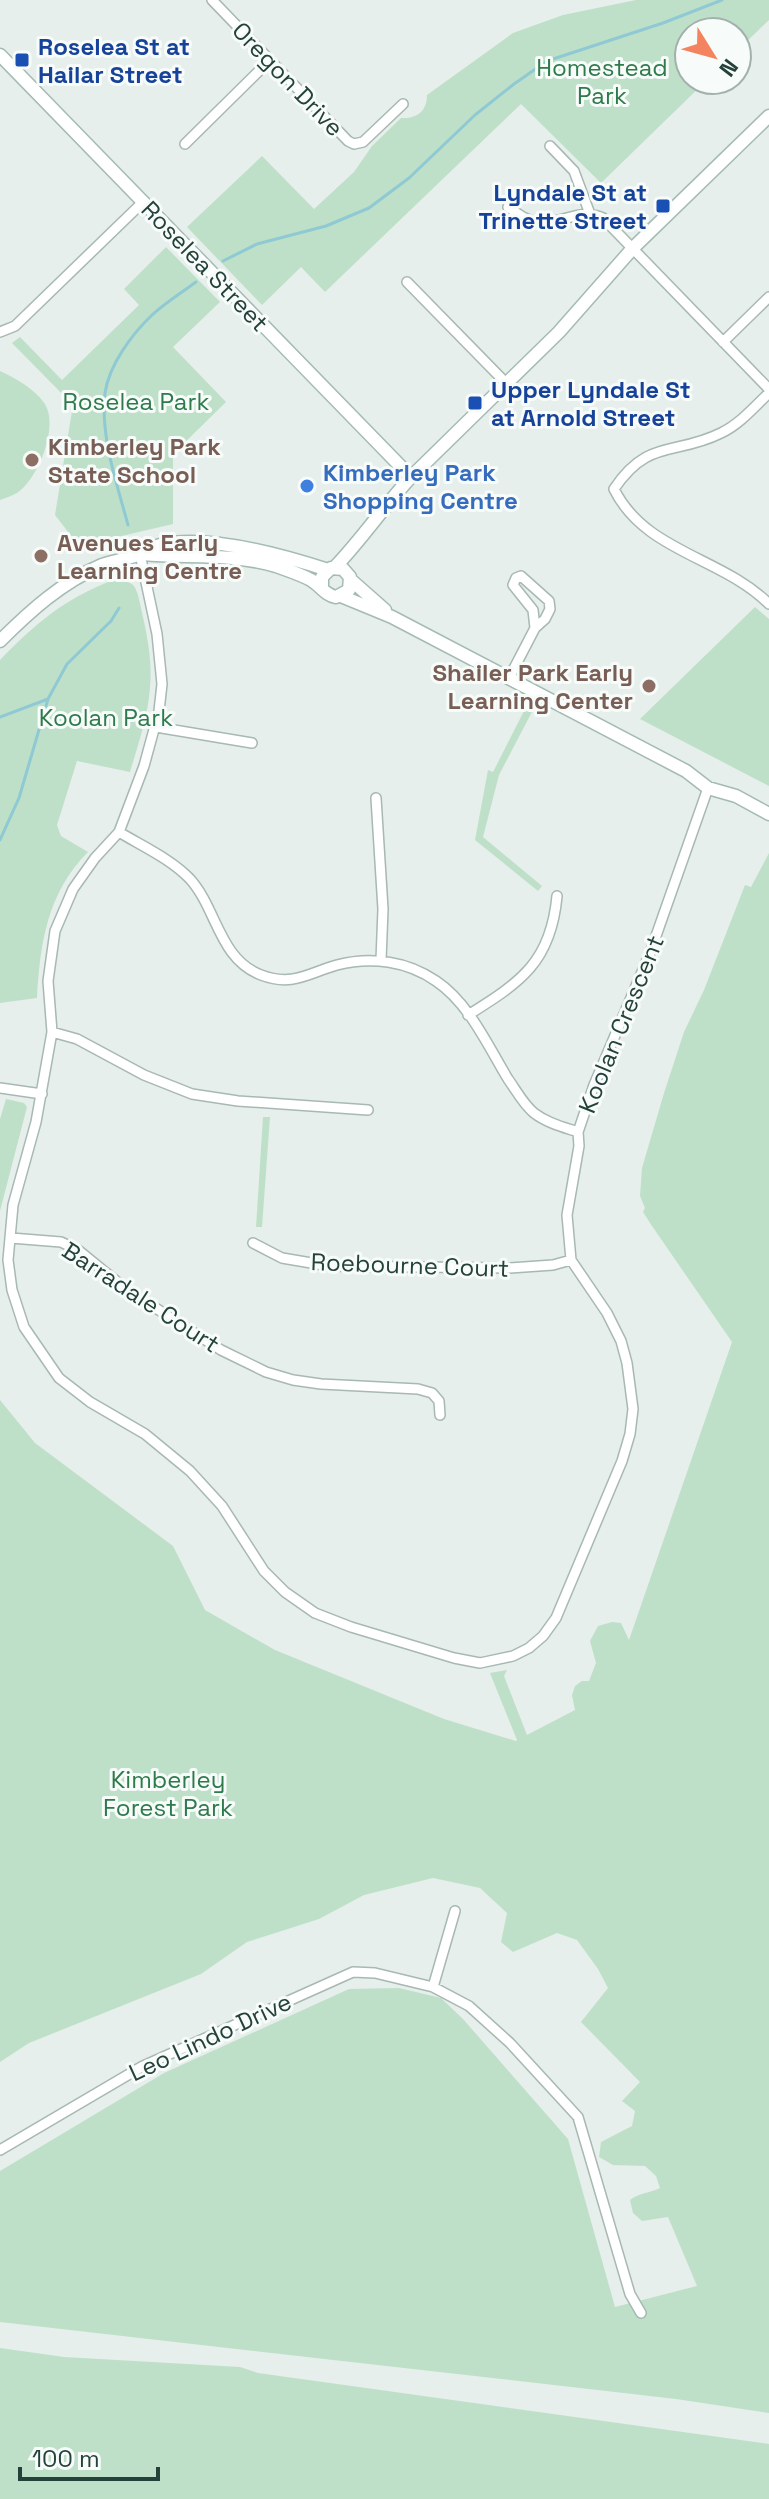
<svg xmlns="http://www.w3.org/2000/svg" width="769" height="2499" viewBox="0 0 769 2499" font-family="'Space Grotesk',sans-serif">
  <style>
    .green { fill: #bfe0c8 }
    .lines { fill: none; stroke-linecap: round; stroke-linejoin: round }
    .stream { stroke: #8ec9d4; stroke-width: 3 }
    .street-casing { stroke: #a8b8b2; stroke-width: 12 }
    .secondary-casing { stroke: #a4bbb3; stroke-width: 15 }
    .street { stroke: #fff; stroke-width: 9 }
    .secondary { stroke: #fff; stroke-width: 12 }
    .transit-dot { fill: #1a4fb4; stroke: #f7fbf9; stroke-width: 3 }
    .education-dot { fill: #8d6e63; stroke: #f7fbf9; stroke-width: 3 }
    .shop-dot { fill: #3f7fe0; stroke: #f7fbf9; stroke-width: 3 }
    .labels { text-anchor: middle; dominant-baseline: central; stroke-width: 6; stroke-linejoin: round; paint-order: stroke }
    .transit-label { font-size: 24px; font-weight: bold; fill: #164399; stroke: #f7fbf9; text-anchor: start }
    .park-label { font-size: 24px; fill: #2d7a4b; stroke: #f7fbf9 }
    .street-label { font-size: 24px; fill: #24423a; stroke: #f7fbf9 }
    .education-label { font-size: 24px; font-weight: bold; fill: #785e54; stroke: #f7fbf9; text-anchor: start }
    .shop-label { font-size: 24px; font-weight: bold; fill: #366cbe; stroke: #f7fbf9; text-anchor: start }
  </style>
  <rect width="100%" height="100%" fill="#e6efeb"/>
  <!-- green -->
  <path class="green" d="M636,0H769V20L737,51V32H689V80H707L601,183L521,104L325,292L301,267L262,305L187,227L262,156L314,209L354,172L372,146L401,118C417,119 427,111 427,95L513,33L563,15Z
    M166,247L220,302L173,347L226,402L173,454V524L113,538L82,550L55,515L73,405L12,343L20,337L62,380L139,305L124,289Z
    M0,371C15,378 35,389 45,404C59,427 38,479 17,493C12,496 5,498 0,500Z
    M113,580C127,582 134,580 138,595C145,626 153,656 150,688C148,716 138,745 130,772L77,761L57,825L61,836L88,852C47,893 40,944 37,998L0,1003V660C37,622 63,600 113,580Z
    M755,607L769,619V786L640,719Z
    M527,705L534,708L499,775L483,837L542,886L538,891L475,840L488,770L493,772Z
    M769,853V2413L676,2399L0,2322V2171L164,2073L349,1989L399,1988L441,1998L463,2019L568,2139L615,2307L697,2286L668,2217L642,2221L633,2213L630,2200C638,2193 650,2193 660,2188L656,2176L645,2166L613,2165L599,2157L601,2142L632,2126L635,2111L622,2101L640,2082L581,2022L608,1988L598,1969L577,1940L557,1933L513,1952L501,1942L507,1913L480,1888L433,1878L364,1895L319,1919L247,1942L201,1974L29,2043L0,2062V1400L35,1443L173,1546L205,1610L275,1650L444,1719L516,1741L517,1740L490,1673L507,1670L504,1676L527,1735L575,1710L572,1695L575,1686L582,1681H589L596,1663L590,1641L598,1626L612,1622L621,1623L629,1640L732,1342L652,1226L643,1212L645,1208L640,1196L642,1168L664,1093L684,1032L704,990L745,885L751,887Z
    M6,1099L24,1103L27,1107L0,1211V1119Z
    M263,1117H270L262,1227H256Z
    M0,2348L64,2357L240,2367L258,2373L769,2444V2499H0Z"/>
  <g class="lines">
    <!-- stream -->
    <path class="stream" d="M223,261L257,244L326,226L369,208L409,178L475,115L514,84L547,61L663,23L722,0
      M128,525C117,484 100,436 105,393C109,365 132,334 152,315C165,303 181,293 196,282
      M0,717L48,699
      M0,840L19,798L48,699L67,664L111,621L119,608"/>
    <!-- street casing -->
    <g class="street-casing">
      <path id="street" d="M212,0L348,141L354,144L363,142L403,104
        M185,144L270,60
        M550,146L574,171L590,214
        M508,207C517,213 526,221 538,222C561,225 580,207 603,218L769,389
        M407,282L507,384
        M0,332L15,326L143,202
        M723,342L769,297
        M769,393C754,407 740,424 721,433C675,456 648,438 614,489C645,552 722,557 769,604
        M140,554L157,634L162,684L159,711L144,766L119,832L95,858L73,889L55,931L48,981L52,1032L36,1122L13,1205L8,1260L12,1290L24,1327L59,1378L90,1402L145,1434L190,1471L222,1506L264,1571L285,1592L315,1613L351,1627L454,1658L480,1663L513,1656L529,1648L543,1636L556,1618L622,1461L630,1434L633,1409L627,1363L621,1341L607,1313L571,1260L567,1215L579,1146L578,1132L594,1085L650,953L708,788
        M509,678L535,628L545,619L550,609L549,601L521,576L516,578L513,585L533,610L535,628
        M156,727L252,743
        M376,798L383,909L381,960
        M119,832C142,846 171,859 190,879C217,909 219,959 261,975C293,987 308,973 337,965C371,956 407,961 436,981C469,1003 488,1046 508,1079C516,1090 523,1104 534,1113C547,1123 563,1127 578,1132
        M468,1015C521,982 551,962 557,896
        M52,1032L77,1039L144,1075L192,1094L238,1101L368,1110
        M0,1088L42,1094
        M11,1238L61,1242L78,1250L126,1289L221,1350L266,1372L293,1380L321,1384L418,1389L432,1393L439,1401L440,1415
        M253,1243L282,1258L329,1266L510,1268L553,1265L571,1260
        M433,1987L455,1911
        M0,2150L143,2066L353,1972L375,1973L433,1987L469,2006L510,2043L578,2117L630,2294L641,2313"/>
    </g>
    <!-- secondary casing -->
    <g class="secondary-casing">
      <path id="secondary" d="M0,55L411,477
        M143,554C188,558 232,553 276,566C287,570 300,574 311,580C321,586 325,595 336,597L349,590L350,577L343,569L331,568L322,577V587
        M335,567C362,539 384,506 411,477L559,332L633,248L769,116
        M351,580L385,610
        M341,596L392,617L686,771L708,788L736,796L769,814
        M0,641C30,611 62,582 102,565C114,561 126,559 138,555C145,552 152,547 160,545C208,534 282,555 328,570"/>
    </g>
    <!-- street -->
    <use href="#street" class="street"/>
    <!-- secondary -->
    <use href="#secondary" class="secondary"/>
  </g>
  <!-- markers -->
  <g class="transit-dot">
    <rect x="14" y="52" width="16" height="16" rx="4"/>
    <rect x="655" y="198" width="16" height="16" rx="4"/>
    <rect x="467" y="395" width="16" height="16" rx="4"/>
  </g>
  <g class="education-dot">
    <circle cx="32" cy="460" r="8"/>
    <circle cx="41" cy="556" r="8"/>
    <circle cx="649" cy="686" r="8"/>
  </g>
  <circle class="shop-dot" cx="307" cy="486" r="8"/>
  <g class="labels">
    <!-- transit labels -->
    <g class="transit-label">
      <text x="38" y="46">Roselea St at<tspan x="38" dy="28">Hailar Street</tspan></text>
      <text x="647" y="192" text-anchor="end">Lyndale St at<tspan x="647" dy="28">Trinette Street</tspan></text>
      <text x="491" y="389">Upper Lyndale St<tspan x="491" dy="28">at Arnold Street</tspan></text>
    </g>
    <!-- park labels -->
    <g class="park-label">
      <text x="602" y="67">Homestead<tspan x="602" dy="28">Park</tspan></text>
      <text x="136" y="401">Roselea Park</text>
      <text x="106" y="717">Koolan Park</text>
      <text x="168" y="1779">Kimberley<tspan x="168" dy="28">Forest Park</tspan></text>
    </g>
    <!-- street labels -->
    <g class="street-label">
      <text transform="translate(288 79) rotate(46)">Oregon Drive</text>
      <text transform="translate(205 266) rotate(46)">Roselea Street</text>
      <text transform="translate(621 1024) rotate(-68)">Koolan Crescent</text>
      <text transform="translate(410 1265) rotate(2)">Roebourne Court</text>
      <text transform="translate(141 1297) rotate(33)">Barradale Court</text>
      <text transform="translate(210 2037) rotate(-25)">Leo Lindo Drive</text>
    </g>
    <!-- education labels -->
    <g class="education-label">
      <text x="48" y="446">Kimberley Park<tspan x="48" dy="28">State School</tspan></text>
      <text x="57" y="542">Avenues Early<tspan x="57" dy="28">Learning Centre</tspan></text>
      <text x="633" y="672" text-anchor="end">Shailer Park Early<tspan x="633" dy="28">Learning Center</tspan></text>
    </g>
    <!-- shop labels -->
    <g class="shop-label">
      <text x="323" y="472">Kimberley Park<tspan x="323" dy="28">Shopping Centre</tspan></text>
    </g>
  </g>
  <!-- north arrow -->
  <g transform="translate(713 56) rotate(127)"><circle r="38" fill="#f7fbf9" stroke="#a3b1ad" stroke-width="2"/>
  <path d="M0-6L14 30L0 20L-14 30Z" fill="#f4845f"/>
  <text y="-12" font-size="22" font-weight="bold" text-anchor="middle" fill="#24423a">N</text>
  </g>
  <!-- scale -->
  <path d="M20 2467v12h138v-12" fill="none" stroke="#24423a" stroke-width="4"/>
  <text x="32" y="2467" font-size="24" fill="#24423a" stroke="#f7fbf9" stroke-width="6" paint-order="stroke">100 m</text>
</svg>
